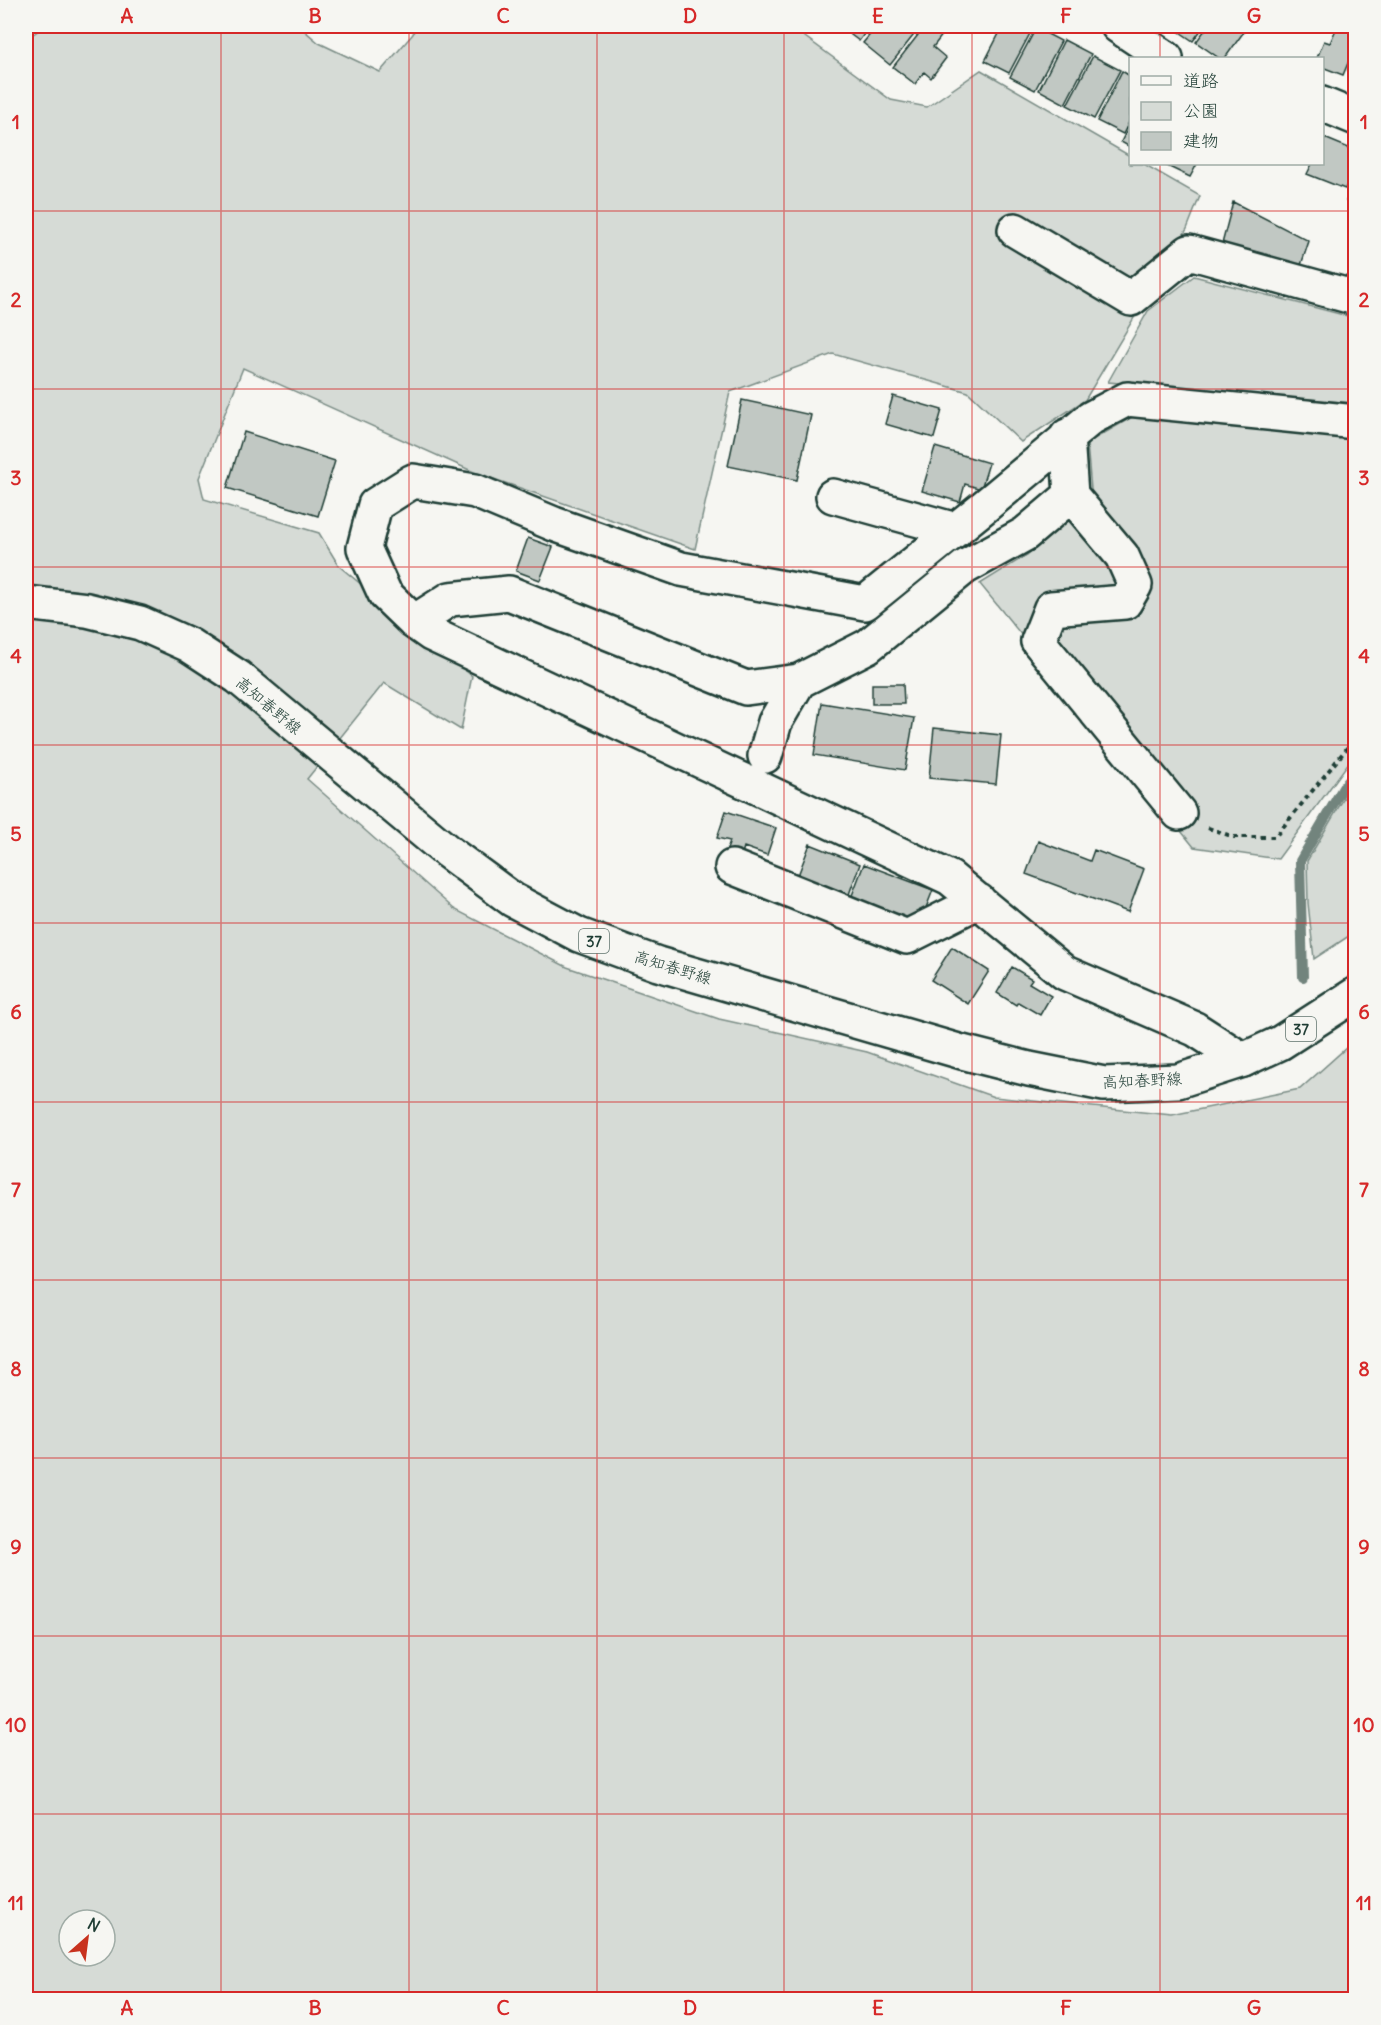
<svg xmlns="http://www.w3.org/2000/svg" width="1381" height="2025" viewBox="0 0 1381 2025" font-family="Delius,'Klee One',sans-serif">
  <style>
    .green { fill: #d6dbd6; stroke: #7a8c85; stroke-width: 1.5; fill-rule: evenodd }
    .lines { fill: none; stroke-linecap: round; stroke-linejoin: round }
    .stream { stroke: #72847d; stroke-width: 10 }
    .building { fill: #c1c8c3; stroke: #1f3d34; stroke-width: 1.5 }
    .minor-casing { stroke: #1f3d34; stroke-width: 38 }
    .major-casing { stroke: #1f3d34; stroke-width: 38 }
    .path { stroke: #1f3d34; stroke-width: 4; stroke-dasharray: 4.5 4.5; stroke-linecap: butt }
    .minor { stroke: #f6f6f2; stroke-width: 33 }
    .major { stroke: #f6f6f2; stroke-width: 33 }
    .grid { fill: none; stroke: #d62828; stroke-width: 1.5; stroke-opacity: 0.55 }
    .labels { text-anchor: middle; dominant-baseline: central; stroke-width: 6; stroke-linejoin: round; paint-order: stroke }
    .shield { fill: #f6f6f2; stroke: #60746d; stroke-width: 1.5 }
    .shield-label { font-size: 15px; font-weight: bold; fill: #1f3d34 }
    .street-label { font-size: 16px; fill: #1f3d34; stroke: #f6f6f2 }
    .neatline { fill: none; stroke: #d62828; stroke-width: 2 }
    .grid-label { font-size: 20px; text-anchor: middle; font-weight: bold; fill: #d62828 }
  </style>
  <rect width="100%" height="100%" fill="#f6f6f2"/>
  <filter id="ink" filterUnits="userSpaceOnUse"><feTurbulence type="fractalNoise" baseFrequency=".0167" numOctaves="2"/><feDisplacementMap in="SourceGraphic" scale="12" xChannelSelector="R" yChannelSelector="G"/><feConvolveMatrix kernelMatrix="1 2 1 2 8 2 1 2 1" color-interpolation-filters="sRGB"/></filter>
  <g filter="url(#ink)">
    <!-- green -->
    <path class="green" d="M45,26H299L319,43L380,72L413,34L415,26H790L891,100L927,107L981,70L1130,156V164H1144L1200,196L1187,229L1085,400L1021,442L968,392L833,354L730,392L695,549L474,472L243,368L199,478L204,499L319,533L339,566L472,676L461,730L384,683L307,779L454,909L567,967L719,1019L867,1052L994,1097L1172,1115L1300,1089L1355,1040V1999H26V39ZM69,1920H105V1956H69Z
      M1194,276L1355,318V403L1108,382L1148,311Z
      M1134,416L1355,437V754L1278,859L1194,847L980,584L1027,555L1073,515L1091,489L1087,443Z
      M1355,782V932L1314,959L1308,903L1307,861L1348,791Z"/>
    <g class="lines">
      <!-- stream -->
      <path class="stream" d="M1303,977L1300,861L1344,786L1356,773"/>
    </g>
    <!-- building -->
    <path class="building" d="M839,26H870L859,41Z
      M877,26H921L890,65L863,43Z
      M925,26H933L943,34L933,47L946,58L931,78L924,72L915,84L893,67Z
      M1003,26H1034L1009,73L985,61Z
      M1171,26H1204L1193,41Z
      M1208,26H1248L1225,58H1219L1196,42Z
      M1337,27L1356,34V44L1343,75L1322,67V58H1317L1324,41L1330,43Z
      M1036,28L1061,41L1035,90L1010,77Z
      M1064,40L1091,54L1065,104L1039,90Z
      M1356,52V73L1348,70Z
      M1093,56L1120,70L1094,119L1067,105Z
      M1122,71L1130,76V120L1123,134L1097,121Z
      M1130,124V147L1121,142Z
      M1322,137L1356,151V163L1345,189L1307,174L1312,164H1322Z
      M1163,164H1197L1190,177Z
      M1356,179V205L1346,201Z
      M1233,202L1309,241L1301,265L1222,244Z
      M893,396L942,410L934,438L885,424Z
      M742,400L811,415L797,480L728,466Z
      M244,432L335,461L318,516L227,488Z
      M935,447L989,463L981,489L965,484L960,502L922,491Z
      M528,538L553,547L540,580L516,571Z
      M872,684H903L904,704H872Z
      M822,703L914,718L905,770L814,755Z
      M934,728L1001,735L996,784L929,778Z
      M726,811L776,828L767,855L744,847L741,857L726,852L730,841L717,838Z
      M1038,841L1090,861L1094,850L1144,869L1128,912L1026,874Z
      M810,844L860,864L848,897L797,878Z
      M864,864L933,890L920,923L851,898Z
      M952,947L989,971L968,1004L931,980Z
      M1012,967L1032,979L1029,983L1051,996L1040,1015L1018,1002L1016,1005L997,993Z"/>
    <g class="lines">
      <!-- minor casing -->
      <g class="minor-casing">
        <path id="minor" d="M1118,26L1166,58
          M1322,104L1356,118
          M1015,230L1131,299L1189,252L1356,298
          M1071,495L1122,556L1135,585L1125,602L1051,608L1038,641L1179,813
          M833,496L956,530
          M414,622L450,599L509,593L746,688L799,681
          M765,756L775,722L799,681L868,646L965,567L1025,534L1071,495L1067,436
          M732,867L907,937L979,901
          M1243,1060L1195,1029L1065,973L950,878L431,634L414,622L385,594L364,548L375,505L413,481L475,491L554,524L681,569L865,603L985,506L1091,418L1127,399L1356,422"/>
      </g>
      <!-- major casing -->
      <g class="major-casing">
        <path id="major" d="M26,603L87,610L140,623L189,645L238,677L448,852L513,900L579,935L658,964L962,1052L1029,1069L1104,1084L1178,1081L1243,1060L1280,1043L1356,994"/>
      </g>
      <!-- path -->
      <path class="path" d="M1208,828L1234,837H1275L1356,737"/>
      <!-- minor -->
      <use href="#minor" class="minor"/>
      <!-- major -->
      <use href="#major" class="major"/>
    </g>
  </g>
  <!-- grid -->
  <path class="grid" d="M221,26V2000M409,26V2000M597,26V2000M784,26V2000M972,26V2000M1160,26V58M1160,164V2000M26,211H1356M26,389H1356M26,567H1356M26,745H1356M26,923H1356M26,1102H1356M26,1280H1356M26,1458H1356M26,1636H1356M26,1814H1356"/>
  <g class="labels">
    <!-- shield labels -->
    <g class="shield">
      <rect x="579" y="929" width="30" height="24" rx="4.5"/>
      <rect x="1286" y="1017" width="30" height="24" rx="4.5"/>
    </g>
    <g class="shield-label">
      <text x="594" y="941">37</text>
      <text x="1301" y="1029">37</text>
    </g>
    <!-- street labels -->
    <g class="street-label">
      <text transform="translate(269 705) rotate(40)">高知春野線</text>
      <text transform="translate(673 967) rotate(17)">高知春野線</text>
      <text transform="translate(1142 1080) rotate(-3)">高知春野線</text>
    </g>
  </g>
  <!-- margin -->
  <rect width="1381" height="2025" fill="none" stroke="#f6f6f2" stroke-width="66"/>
  <!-- legend -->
  <rect x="1129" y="57" width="195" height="108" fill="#f6f6f2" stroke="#a0aca6" stroke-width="1.5"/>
  <rect x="1141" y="76" width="30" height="9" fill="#f6f6f2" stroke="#a0aca6" stroke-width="1.5"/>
  <text x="1183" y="87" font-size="18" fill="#1f3d34">道路</text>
  <rect x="1141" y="102" width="30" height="18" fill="#d6dbd6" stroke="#a0aca6" stroke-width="1.5"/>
  <text x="1183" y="117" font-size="18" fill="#1f3d34">公園</text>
  <rect x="1141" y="132" width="30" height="18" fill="#c1c8c3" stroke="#a0aca6" stroke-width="1.5"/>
  <text x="1183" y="147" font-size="18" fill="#1f3d34">建物</text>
  <!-- north arrow -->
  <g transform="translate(87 1938) rotate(28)"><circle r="28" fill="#f6f6f2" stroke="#a0aca6" stroke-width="1.5"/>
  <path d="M0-4.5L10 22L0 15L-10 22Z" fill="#c8321e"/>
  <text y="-9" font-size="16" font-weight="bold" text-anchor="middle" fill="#1f3d34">N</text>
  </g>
  <rect x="33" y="33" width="1315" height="1959" class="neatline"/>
  <g class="grid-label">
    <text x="127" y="23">A</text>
    <text x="315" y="23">B</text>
    <text x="503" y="23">C</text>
    <text x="690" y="23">D</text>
    <text x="878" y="23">E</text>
    <text x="1066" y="23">F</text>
    <text x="1254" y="23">G</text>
    <text x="16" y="129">1</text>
    <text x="1364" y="129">1</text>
    <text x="16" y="307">2</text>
    <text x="1364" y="307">2</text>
    <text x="16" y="485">3</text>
    <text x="1364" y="485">3</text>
    <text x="16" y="663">4</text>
    <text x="1364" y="663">4</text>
    <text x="16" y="841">5</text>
    <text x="1364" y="841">5</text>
    <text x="16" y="1019">6</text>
    <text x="1364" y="1019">6</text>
    <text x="16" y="1197">7</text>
    <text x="1364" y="1197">7</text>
    <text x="16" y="1376">8</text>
    <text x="1364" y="1376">8</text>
    <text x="16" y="1554">9</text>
    <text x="1364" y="1554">9</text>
    <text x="16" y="1732">10</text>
    <text x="1364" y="1732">10</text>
    <text x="16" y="1910">11</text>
    <text x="1364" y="1910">11</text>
    <text x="127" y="2015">A</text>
    <text x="315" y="2015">B</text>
    <text x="503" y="2015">C</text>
    <text x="690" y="2015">D</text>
    <text x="878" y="2015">E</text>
    <text x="1066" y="2015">F</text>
    <text x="1254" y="2015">G</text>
  </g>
</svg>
